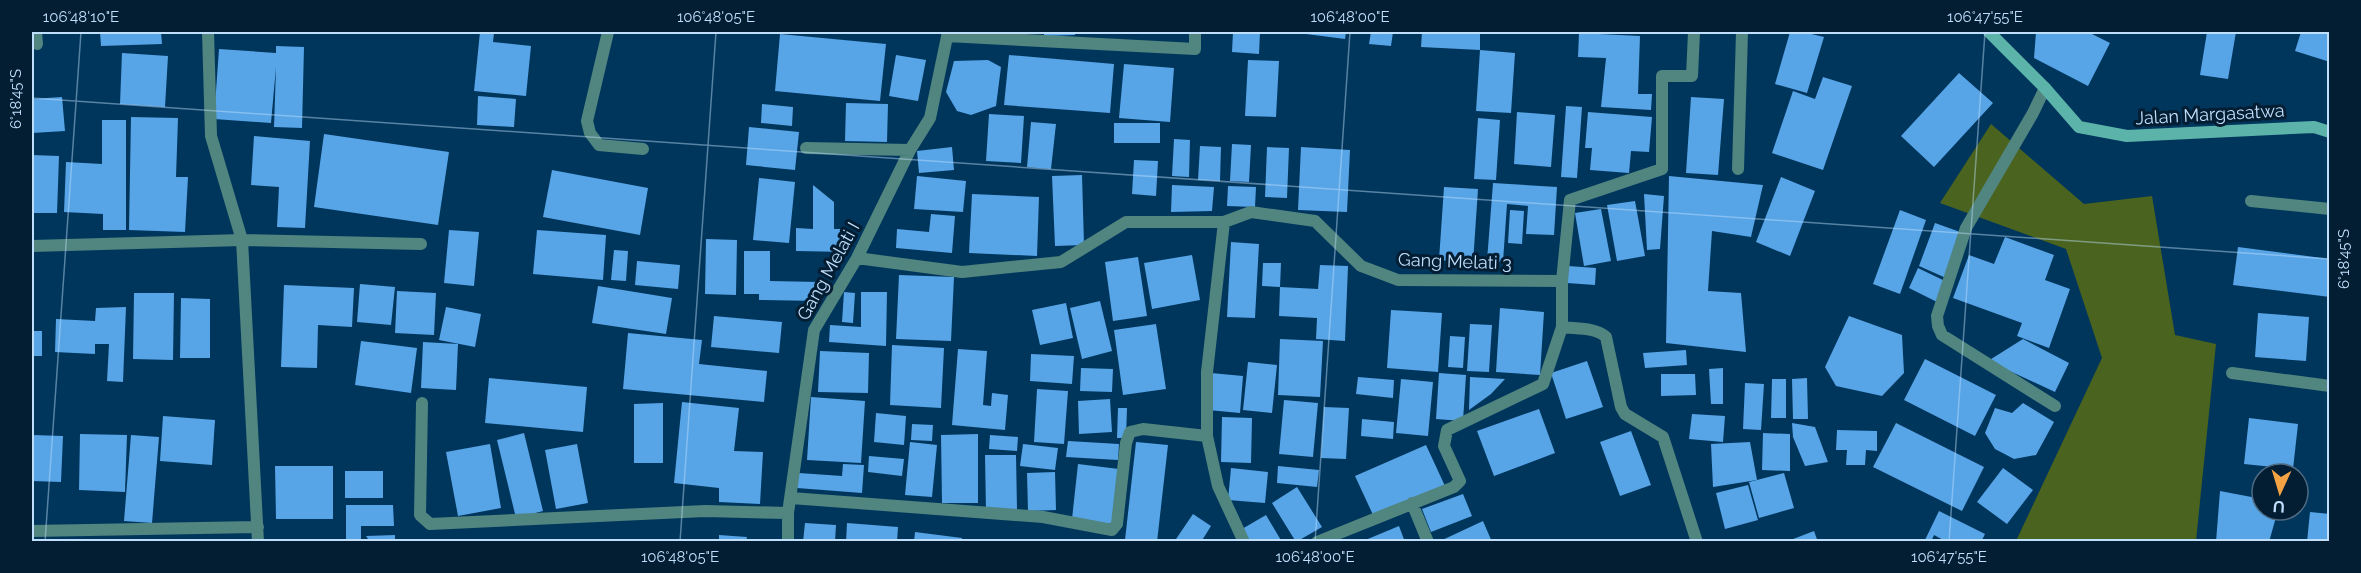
<svg xmlns="http://www.w3.org/2000/svg" width="2361" height="573" viewBox="0 0 2361 573" font-family="Raleway,sans-serif">
  <style>
    .green { fill: #4a631e }
    .building { fill: #57a4e7 }
    .lines { fill: none; stroke-linecap: round; stroke-linejoin: round }
    .lane { stroke: #51857f; stroke-width: 12 }
    .street { stroke: #51857f; stroke-width: 12 }
    .secondary { stroke: #5cb3aa; stroke-width: 12 }
    .ticks { fill: none; stroke: #c0dffd; stroke-width: 1.5; stroke-opacity: 0.45 }
    .labels { text-anchor: middle; dominant-baseline: central; stroke-width: 6; stroke-linejoin: round; paint-order: stroke }
    .street-label { font-size: 18px; fill: #c0dffd; stroke: #031d32 }
    .neatline { fill: none; stroke: #c0dffd; stroke-width: 2 }
    .ticks-label { font-size: 15px; text-anchor: middle; fill: #c0dffd }
  </style>
  <rect width="100%" height="100%" fill="#00365c"/>
  <!-- green -->
  <path class="green" d="M1991,124L2084,204L2152,196L2175,335L2216,344L2196,541H2016L2102,358L2066,249L1940,203Z"/>
  <!-- building -->
  <path class="building" d="M100,32H161L162,44L101,46Z
    M480,32L494,33L493,42L531,46L526,96L474,91Z
    M1044,32H1075V35L1044,36Z
    M1233,32H1260L1259,54L1232,52Z
    M1306,32H1346L1345,39L1306,34Z
    M1371,32H1393L1391,46L1369,44Z
    M1422,32H1480V50L1421,47Z
    M1790,32H1803L1824,37L1807,93L1775,84Z
    M2036,32H2088L2110,43L2088,86L2034,58Z
    M2207,32H2236L2228,79L2200,75Z
    M2301,32L2330,33V62L2295,51Z
    M1579,33L1640,36L1638,94H1652L1651,110L1601,107L1606,58L1578,57Z
    M780,34L886,44L880,101L775,91Z
    M276,46L304,47L302,128L274,127L276,67L271,123L214,119L219,49L276,53Z
    M1480,50L1515,53L1511,113L1476,111Z
    M122,53L168,56L165,107L120,104Z
    M896,55L926,60L918,101L889,96Z
    M1009,55L1114,64L1110,113L1004,105Z
    M988,60L1001,67L996,106L971,115L957,111L946,92L954,61Z
    M1248,60L1279,61L1276,117L1245,116Z
    M1124,64L1174,68L1170,122L1119,118Z
    M1959,73L1993,103L1934,167L1901,136Z
    M1823,77L1852,86L1823,170L1772,153L1793,91L1815,99Z
    M478,96L516,99L514,127L477,125Z
    M62,97L65,131L32,133V99Z
    M1691,97L1724,99L1718,175L1686,173Z
    M846,103L888,104L887,142L845,141Z
    M762,104L793,107L792,126L761,123Z
    M1566,106L1582,107L1577,178L1561,177Z
    M1517,112L1555,115L1551,167L1514,164Z
    M1588,112L1652,117L1649,152L1631,151L1629,173L1590,170L1592,148H1585Z
    M989,114L1024,116L1021,163L986,161Z
    M131,117L178,118L176,177H188L185,232L129,230Z
    M1478,118L1500,120L1496,180L1474,179Z
    M102,120H126V230H103V214L64,212L66,162L102,164Z
    M1031,122L1056,124L1051,169L1027,167Z
    M1114,123H1160V143H1114Z
    M749,127L799,132L795,170L746,165Z
    M324,134L449,152L438,225L314,207Z
    M254,136L310,141L305,228L277,227L279,187L251,185Z
    M1174,139L1190,140L1189,177L1172,176Z
    M1232,144L1251,145L1249,182L1230,181Z
    M1200,146L1221,147L1220,181L1198,180Z
    M952,147L954,170L919,173L917,151Z
    M1267,147L1289,148L1287,198L1265,197Z
    M1301,147L1350,150L1347,212L1298,210Z
    M32,155L59,156L57,213H32Z
    M1134,160L1158,161L1156,196L1132,194Z
    M552,170L648,188L640,235L543,217Z
    M1082,175L1084,245L1055,246L1052,176Z
    M917,176L966,181L963,212L914,209Z
    M1669,176L1763,185L1751,237L1712,231L1708,291L1741,293L1746,352L1666,343Z
    M1781,177L1815,191L1790,256L1756,242Z
    M759,178L795,182L789,243L753,240Z
    M1493,183L1557,187L1554,235L1526,234L1528,206L1507,204L1503,262L1487,261Z
    M813,185L834,202V229H848V252L796,251V228L813,229Z
    M1172,185L1214,187L1212,211L1171,212Z
    M1228,186L1256,187L1255,207L1227,206Z
    M1444,187L1478,189L1473,263L1439,260Z
    M972,194L1039,197L1037,256L969,253Z
    M1644,194L1664,196L1660,249L1647,250Z
    M1635,201L1645,256L1617,261L1607,205Z
    M1601,209L1611,261L1584,266L1575,213Z
    M1510,210L1524,211L1522,244L1508,243Z
    M1900,210L1926,220L1900,294L1873,284Z
    M931,214L955,216L952,253L896,248L897,229L929,232Z
    M1935,223L1963,233L1946,278L1919,266Z
    M449,230L479,232L474,286L444,283Z
    M537,230L606,235L603,280L533,274Z
    M2005,237L2054,255L2045,280L2070,289L2049,348L2017,336L2022,323L1953,298L1969,255L1994,264Z
    M706,239L737,240L736,295L705,294Z
    M1231,242L1259,244L1255,318L1227,317Z
    M2238,247L2330,259V297L2233,285Z
    M614,250L628,251L626,281L611,280Z
    M744,251H770V281L820,282V301L759,300V294H744Z
    M1192,255L1200,300L1152,309L1144,263Z
    M1138,257L1147,316L1113,321L1105,262Z
    M637,261L680,265L678,289L635,285Z
    M1263,263H1281L1280,287L1262,286Z
    M1320,265L1348,266L1345,341L1316,339L1317,318L1279,316L1280,287L1318,289Z
    M1568,266L1596,268L1595,285L1567,283Z
    M1918,268L1947,282L1937,302L1909,288Z
    M899,275L954,277L951,341L896,339Z
    M360,284L395,287L391,325L357,322Z
    M284,285L354,288L352,327L318,325L317,368L281,367Z
    M598,286L672,298L666,334L592,323Z
    M397,291L436,293L434,335L395,333Z
    M844,292L855,293L853,323L842,322Z
    M861,292H887L886,346L829,342L830,325L861,327Z
    M134,293H174L173,360L133,359Z
    M181,298L210,299V358H180Z
    M1100,301L1112,351L1082,359L1070,308Z
    M1066,303L1073,338L1040,345L1032,310Z
    M126,307L123,382L107,381L109,344H95V354L55,352L56,319L95,321L96,308Z
    M446,307L481,314L475,347L439,340Z
    M1500,308L1544,312L1540,375L1496,372Z
    M1391,310L1442,313L1438,372L1387,368Z
    M2258,313L2309,317L2306,361L2255,357Z
    M714,316L782,322L779,353L711,347Z
    M1849,316L1902,335L1904,373L1882,396L1836,386L1825,367Z
    M1156,324L1166,389L1123,395L1114,330Z
    M1470,324L1492,325L1489,372L1467,371Z
    M32,331H42V356H32Z
    M628,333L702,340L699,364L767,371L764,402L623,389Z
    M1450,336L1465,337L1463,368L1448,367Z
    M1280,339L1323,341L1320,397L1278,395Z
    M2023,339L2069,363L2055,392L1988,361Z
    M361,341L417,348L411,393L355,385Z
    M423,342L458,344L456,390L421,388Z
    M892,345L944,348L941,408L890,405Z
    M958,349L987,351L983,405L991,406L992,393L1008,395L1005,430L952,425Z
    M1686,350L1687,365L1645,368L1643,353Z
    M820,351L869,353L868,393L818,392Z
    M1031,354L1074,356L1072,384L1030,381Z
    M1925,359L1996,395L1975,436L1904,400Z
    M1587,361L1603,407L1566,419L1551,373Z
    M1248,362L1277,365L1272,413L1243,410Z
    M1081,368L1113,369L1112,392L1080,391Z
    M1723,368V404H1711L1709,369Z
    M1211,373L1243,376L1240,413L1208,410Z
    M1439,373L1466,375L1463,421L1436,419Z
    M1661,374H1695L1696,395L1661,396Z
    M1358,377L1394,380L1393,398L1356,394Z
    M1470,377L1505,379L1491,394L1469,410Z
    M489,378L587,387L583,432L485,423Z
    M1807,378L1808,419H1793L1792,379Z
    M1401,379L1433,382L1428,436L1396,433Z
    M1772,379H1786V418H1771Z
    M1745,383L1764,384L1761,430L1743,429Z
    M1037,389L1068,391L1064,444L1034,442Z
    M811,397L865,401L861,463L807,460Z
    M1110,399L1112,432L1079,434L1078,401Z
    M1284,400L1318,403L1313,457L1279,454Z
    M682,402L739,408L734,451L763,452L760,504L719,502V488L674,483Z
    M663,403V463H634V404Z
    M2023,403L2054,422L2036,455L2014,459L1995,449L1985,433L1995,408L2012,413Z
    M1324,407L1349,408L1346,459L1321,458Z
    M1118,408H1127L1126,438H1117Z
    M1539,409L1555,453L1494,476L1477,431Z
    M876,413L906,416L904,445L874,442Z
    M1692,414L1725,416L1723,442L1689,439Z
    M163,416L215,420L212,465L160,461Z
    M1222,417L1252,418L1251,463L1221,462Z
    M2249,418L2298,424L2293,469L2244,464Z
    M1362,419L1394,422L1393,439L1361,436Z
    M1792,423L1815,427L1828,462L1805,466L1793,437Z
    M1896,423L1984,467L1962,511L1873,467Z
    M912,424L933,425L932,441L911,440Z
    M1837,430L1877,431V451L1866,450L1865,465H1846L1847,450H1836Z
    M1631,431L1651,485L1620,496L1600,442Z
    M524,433L543,511L516,518L497,440Z
    M1763,433L1790,434V471L1762,470Z
    M80,434L127,435L125,492L79,490Z
    M978,434V503H942L941,435Z
    M32,435L63,436L61,482L32,481Z
    M131,435L159,437L152,523L124,521Z
    M990,435L1018,437L1017,451L989,449Z
    M1068,441L1119,444L1118,460L1066,457Z
    M910,442L937,445L932,497L905,495Z
    M1136,442L1168,445L1157,542L1125,540Z
    M1750,442L1757,480L1784,473L1794,508L1759,518L1749,482L1757,480L1713,487L1711,444Z
    M490,444L501,508L458,516L446,452Z
    M577,444L588,503L556,509L545,450Z
    M1023,444L1058,448L1055,470L1020,466Z
    M1426,445L1445,486L1374,517L1355,476Z
    M985,455H1016L1017,510L986,511Z
    M869,456L904,459L902,476L868,472Z
    M843,464L864,465L862,493L797,488L799,473L842,476Z
    M1078,464L1119,469L1113,524L1072,519Z
    M275,466H333V519H276Z
    M1278,466L1319,470L1317,487L1277,483Z
    M1231,468L1268,472L1265,503L1228,500Z
    M2003,468L2033,490L2007,524L1977,502Z
    M345,471H383V498H345Z
    M1055,472L1056,510L1028,511L1027,473Z
    M1748,485L1758,520L1725,529L1716,493Z
    M1297,487L1322,527L1296,542L1272,503Z
    M2220,491L2262,499V510H2278L2269,542H2216Z
    M1463,494L1472,516L1431,532L1422,509Z
    M346,505H393L394,526H361V542H346Z
    M1939,511L1985,534L1981,542H1947L1934,535L1931,542H1924Z
    M2310,512L2330,514V542H2307Z
    M1193,514L1211,526L1201,542H1174Z
    M1266,515L1282,542H1249L1242,529Z
    M1483,521L1492,542H1438Z
    M805,523L836,525L835,542H803Z
    M847,523L898,527L897,542H846Z
    M1399,526L1405,542H1363V541Z
    M1814,531L1818,542H1788V541Z
    M915,532L962,538V542H914Z
    M395,535V542H370L366,536Z
    M719,535L747,537L746,542H719Z"/>
  <g class="lines">
    <!-- lane -->
    <path class="lane" d="M1738,169L1742,32"/>
    <!-- street -->
    <path class="street" d="M36,32L37,44
      M208,32L211,136L242,240L258,542
      M608,32L587,121L590,133L599,145L643,149
      M947,36L1195,49V32
      M2045,88L2033,113L1966,228L1937,316L1938,326L1942,335L2055,406
      M806,148L910,150
      M2251,201L2330,209
      M1224,222L1207,372V436L1218,486L1244,542
      M32,246L242,240L421,244
      M857,258L962,272L1061,262L1126,222H1224L1251,212L1315,221L1361,266L1398,280L1562,281L1570,200L1662,169V76H1692L1694,32
      M1562,327C1576,329 1595,327 1606,337L1621,407L1625,414L1663,437L1697,542
      M2232,373L2330,386
      M422,403L420,515L430,524L705,511L788,513
      M791,498L1043,517L1112,530L1117,524L1126,443L1130,432L1143,429L1207,436
      M1412,503L1428,542
      M32,531L258,527
      M788,542V513L814,330L857,258L910,150L930,118L948,32
      M1317,542L1454,487L1460,481L1444,446L1447,430L1543,384L1562,327V281"/>
    <!-- secondary -->
    <path class="secondary" d="M1989,32L2045,88L2079,127L2127,136L2314,127L2330,132"/>
  </g>
  <!-- ticks -->
  <path class="ticks" d="M32,98L2330,259M45,542L81,32M680,542L716,32M1315,542L1350,32M1949,542L1985,32"/>
  <g class="labels">
    <!-- street labels -->
    <g class="street-label">
      <text transform="translate(2210 114) rotate(-3)">Jalan Margasatwa</text>
      <text transform="translate(1455 261) rotate(2)">Gang Melati 3</text>
      <text transform="translate(828 271) rotate(-61)">Gang Melati I</text>
    </g>
  </g>
  <!-- border -->
  <rect width="2361" height="573" fill="none" stroke="#031d32" stroke-width="66"/>
  <!-- north arrow -->
  <g transform="translate(2280 492) rotate(184)"><circle r="28" fill="#031d32" stroke="#4f6b83" stroke-width="1.5"/>
  <path d="M0-4.5L10 22L0 15L-10 22Z" fill="#f4a344"/>
  <text y="-9" font-size="16" font-weight="bold" text-anchor="middle" fill="#c0dffd">U</text>
  </g>
  <rect x="33" y="33" width="2295" height="507" class="neatline"/>
  <g class="ticks-label">
    <text x="81" y="22">106°48'10"E</text>
    <text x="716" y="22">106°48'05"E</text>
    <text x="1350" y="22">106°48'00"E</text>
    <text x="1985" y="22">106°47'55"E</text>
    <text transform="translate(16 99) rotate(-90)" y="5">6°18'45"S</text>
    <text transform="translate(2344 259) rotate(-90)" y="5">6°18'45"S</text>
    <text x="680" y="562">106°48'05"E</text>
    <text x="1315" y="562">106°48'00"E</text>
    <text x="1949" y="562">106°47'55"E</text>
  </g>
</svg>
